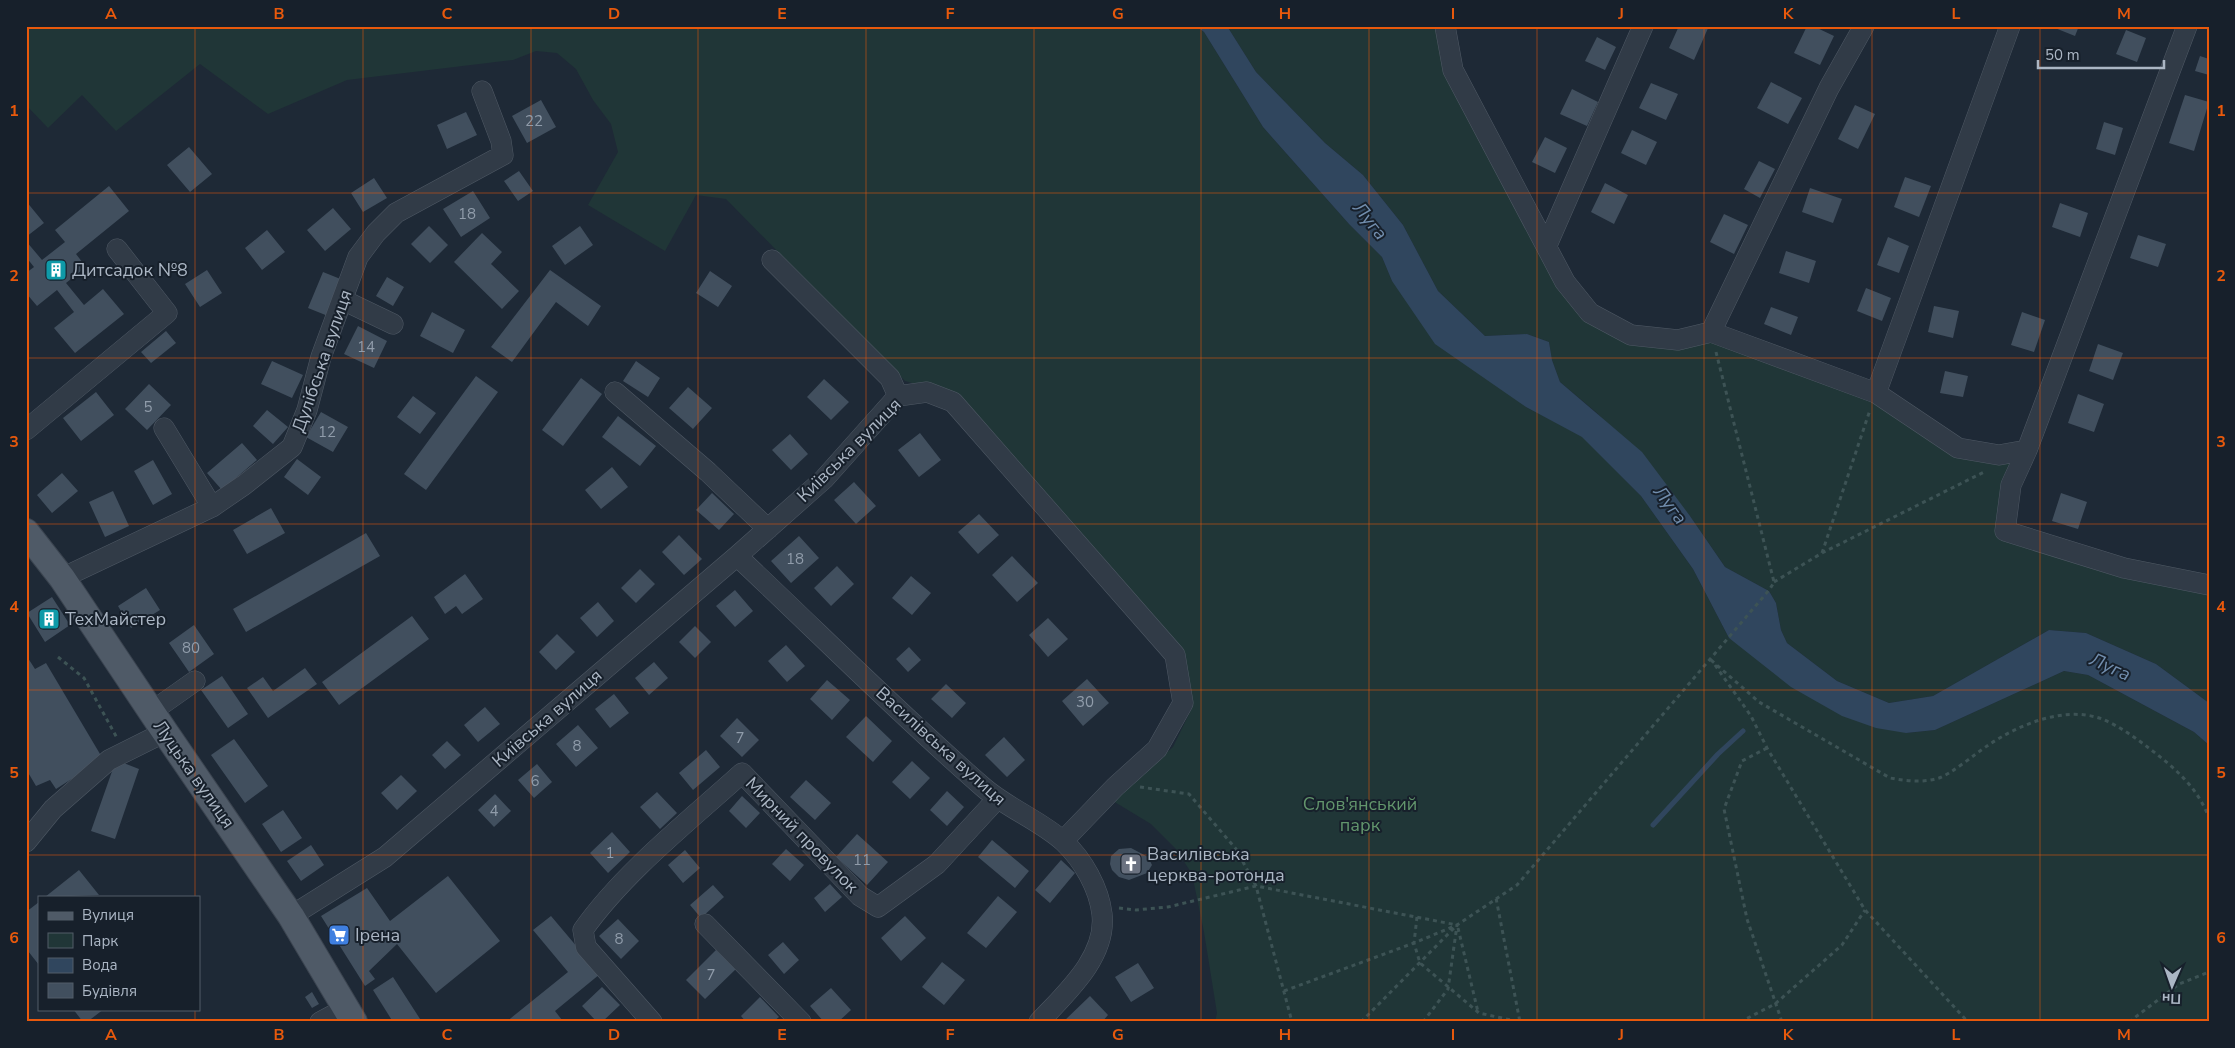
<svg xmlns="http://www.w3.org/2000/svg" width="2235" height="1048" viewBox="0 0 2235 1048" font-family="'Nunito Sans',sans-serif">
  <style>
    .green { fill: #203637 }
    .water { fill: #30465e }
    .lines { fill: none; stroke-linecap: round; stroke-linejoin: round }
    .stream { stroke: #30465e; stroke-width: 5 }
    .building { fill: #414f5e }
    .minor-casing { stroke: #4f5965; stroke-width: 21 }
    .major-casing { stroke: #3b4450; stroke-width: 28 }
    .path { stroke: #3d5355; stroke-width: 3; stroke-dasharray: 4 4; stroke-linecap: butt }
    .minor { stroke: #313b47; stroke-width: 20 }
    .major { stroke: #4f5a67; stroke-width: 26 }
    .grid { fill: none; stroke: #e8590c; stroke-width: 1; stroke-opacity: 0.55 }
    .labels { text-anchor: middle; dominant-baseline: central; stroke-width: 4; stroke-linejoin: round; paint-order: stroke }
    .number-label { font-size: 15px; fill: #909caa }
    .poi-label { font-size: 18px; fill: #abb6c4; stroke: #17202b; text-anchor: start }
    .street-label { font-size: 18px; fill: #abb6c4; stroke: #17202b }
    .park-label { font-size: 18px; fill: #62956c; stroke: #17202b }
    .water-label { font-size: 19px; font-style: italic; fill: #728eae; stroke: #17202b }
    .neatline { fill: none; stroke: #e8590c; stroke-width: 2 }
    .grid-label { font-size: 16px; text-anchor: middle; font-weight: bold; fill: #e8590c }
  </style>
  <rect width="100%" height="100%" fill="#1e2936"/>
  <!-- green -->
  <path class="green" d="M26,26H1196L1204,32L1263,127L1349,224L1382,257L1392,281L1526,407L1582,436L1641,496L1693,569L1729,638L1906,733L1935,730L2064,671L2088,675L2194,732L2209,745V1022H1215L1217,1013L1204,932L1192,874L1176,849L1151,824L1113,801L1173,747L1193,706L1184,652L962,397L905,381L726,199L696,195L665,251L588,205L618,152L611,124L593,100L576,69L557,53L536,51L513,60L347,80L268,114L200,64L116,131L82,95L48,128L26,105Z
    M1227,26H1445L1453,70L1565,282L1632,335L1711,332L1876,393L1958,448L2027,450L2006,531L2209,585V703L2156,664L2086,633L2049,630L1933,696L1889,703L1837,681L1787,643L1781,630L1776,603L1769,591L1725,567L1690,516L1597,413L1560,382L1552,360L1549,342L1527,334L1485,336L1438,291L1403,225L1363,175L1325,143L1256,72Z"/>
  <!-- water -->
  <path class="water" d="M1196,26H1227L1256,72L1325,143L1363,175L1403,225L1438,291L1485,336L1527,334L1549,342L1552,360L1560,382L1642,452L1690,516L1725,567L1769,591L1776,603L1781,630L1787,643L1837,681L1889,703L1933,696L2049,630L2086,633L2156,664L2209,703V745L2194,732L2088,675L2064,671L1935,730L1906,733L1876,728L1842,716L1791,687L1729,638L1693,569L1641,496L1582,437L1526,407L1435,344L1392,281L1382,257L1349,224L1263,127L1204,32Z"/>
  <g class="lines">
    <!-- stream -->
    <path class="stream" d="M1653,825L1718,754L1743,731"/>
  </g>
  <!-- building -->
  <path class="building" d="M1679,26H1709L1694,60L1669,48Z
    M1807,26H1813L1834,36L1820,65L1794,53Z
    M2050,26H2079L2075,36Z
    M2126,30L2146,38L2137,62L2116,54Z
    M1597,37L1616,47L1605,70L1585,61Z
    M2200,56L2209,59V75L2195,71Z
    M1771,82L1802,98L1788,124L1757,108Z
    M1651,83L1678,94L1666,120L1639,108Z
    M1572,89L1598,102L1587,126L1560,114Z
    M2185,95L2209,102L2194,151L2169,143Z
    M541,100L556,127L527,143L512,116Z
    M1855,105L1875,114L1858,149L1838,139Z
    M466,112L477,135L447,149L437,125Z
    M2104,122L2123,128L2115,155L2096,149Z
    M1632,130L1657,142L1646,165L1621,153Z
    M1545,137L1567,148L1555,173L1532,162Z
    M189,147L212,174L190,192L167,165Z
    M1759,161L1775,169L1760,198L1744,189Z
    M519,171L533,191L518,201L504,181Z
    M1905,177L1931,186L1919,217L1894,207Z
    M374,178L387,198L363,212L351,193Z
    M1605,183L1628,195L1614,224L1591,212Z
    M109,186L129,211L76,254L86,267L66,283L84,305L103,289L124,314L75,353L54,328L74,312L57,290L37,306L26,293V273L34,267L26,257V241L42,260L65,242L55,230Z
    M1810,188L1842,199L1833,223L1802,212Z
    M473,191L490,218L461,237L443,209Z
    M26,201L44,223L26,237Z
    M2060,203L2088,213L2080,237L2052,227Z
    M333,208L351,229L325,251L307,230Z
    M1724,214L1748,225L1734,254L1710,242Z
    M429,226L448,245L430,263L411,244Z
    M580,226L593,245L565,265L552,246Z
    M267,230L285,252L262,270L245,248Z
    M482,233L502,252L491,264L519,291L502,309L454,262Z
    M2138,235L2166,244L2158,267L2130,258Z
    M1888,237L1909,246L1899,273L1877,265Z
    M1786,251L1816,261L1809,283L1779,273Z
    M207,270L222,293L200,307L185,284Z
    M550,270L601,306L588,326L556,302L512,362L491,347Z
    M710,271L732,286L718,307L696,293Z
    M323,272L343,280L328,316L308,308Z
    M387,277L404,287L393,306L376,296Z
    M1866,288L1891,298L1882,321L1857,311Z
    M1934,306L1959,311L1953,338L1928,332Z
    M1771,307L1798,317L1791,335L1764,324Z
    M432,312L465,330L453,353L420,336Z
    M2022,312L2045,320L2034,352L2011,345Z
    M358,326L387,341L374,368L344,354Z
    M166,331L176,343L151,363L141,352Z
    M2098,344L2123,353L2113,380L2089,371Z
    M272,361L303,375L292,398L261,384Z
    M636,361L660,378L648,397L623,381Z
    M1945,371L1968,376L1963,397L1940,393Z
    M476,376L498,392L426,490L404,474Z
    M581,378L602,394L563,446L542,430Z
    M824,379L849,402L831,420L807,397Z
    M149,384L171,405L147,430L125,409Z
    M688,387L712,408L693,429L669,408Z
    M96,392L114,415L81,441L63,418Z
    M2078,394L2104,404L2094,432L2068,423Z
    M413,396L436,413L420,434L397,417Z
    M267,410L288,427L273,444L253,426Z
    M321,412L348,427L333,452L306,437Z
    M618,416L656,446L640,466L602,437Z
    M920,433L941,460L919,477L898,450Z
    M790,434L808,454L791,470L772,450Z
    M242,443L257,460L222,490L207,473Z
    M297,459L321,477L308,495L284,477Z
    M153,460L172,494L153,505L134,471Z
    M612,467L628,487L601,509L585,490Z
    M62,473L78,491L52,513L37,495Z
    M854,482L876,506L856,524L834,500Z
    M113,491L129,526L105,537L89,502Z
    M712,493L734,514L719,530L696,510Z
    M2061,493L2087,502L2078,529L2052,521Z
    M271,508L285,533L247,554L233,530Z
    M979,514L999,535L978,554L958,532Z
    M366,533L380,556L246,632L233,609Z
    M679,535L702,559L684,575L662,552Z
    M799,536L819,558L791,583L771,561Z
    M1012,556L1038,583L1017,602L992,575Z
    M837,566L854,584L831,606L814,588Z
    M640,569L655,584L636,603L621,588Z
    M465,574L483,599L462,614L456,606L445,614L434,597Z
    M911,576L931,593L912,615L892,598Z
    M146,588L160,610L131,628L118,606Z
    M735,590L753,611L735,627L716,606Z
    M52,597L70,625L45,642L27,613Z
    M598,602L614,621L597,637L580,618Z
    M412,616L429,639L339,705L322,682Z
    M1048,618L1068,639L1048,657L1029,635Z
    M194,625L214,654L189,672L169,643Z
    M695,626L711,642L695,658L679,642Z
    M557,634L575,652L556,670L539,652Z
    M786,645L805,666L787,682L768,661Z
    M909,647L921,660L908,672L896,659Z
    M26,655L35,669L46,663L103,759L56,789L50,780L36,786L26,769Z
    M654,662L668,678L649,695L635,678Z
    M305,668L317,684L268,718L247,688L263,677L273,691Z
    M222,676L248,714L228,728L201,690Z
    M1087,679L1109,703L1083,726L1062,701Z
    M827,680L850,700L832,720L810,699Z
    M946,684L966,703L952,718L931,699Z
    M614,694L629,713L610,728L595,709Z
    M485,707L500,724L478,742L464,725Z
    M866,716L892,741L873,762L846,737Z
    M737,718L759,740L742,757L720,736Z
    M578,725L598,748L576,767L556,744Z
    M1004,737L1025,760L1007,777L985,755Z
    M234,739L268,786L245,803L211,755Z
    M447,741L461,755L445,769L432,755Z
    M706,750L720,767L693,790L679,773Z
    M116,760L139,769L115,839L91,831Z
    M912,761L930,778L910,799L892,782Z
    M537,764L552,782L534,798L518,780Z
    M401,775L417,791L397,810L381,793Z
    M806,780L831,803L815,820L790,797Z
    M947,791L964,807L947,826L930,810Z
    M657,792L677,813L660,829L640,807Z
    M495,794L511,811L494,827L478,810Z
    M742,796L760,813L746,828L729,811Z
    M283,810L302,838L281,852L262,824Z
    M612,832L630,852L608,873L590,853Z
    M857,834L888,862L867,885L836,857Z
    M992,840L1029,871L1015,888L978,857Z
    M311,845L324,865L301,881L287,861Z
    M1131,848L1148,857L1152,865L1147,873L1129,880L1119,877L1112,870L1110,864L1111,856L1119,849Z
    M786,849L804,865L790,881L772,864Z
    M685,850L700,868L683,883L668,865Z
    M1061,860L1075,873L1050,903L1035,890Z
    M79,870L99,895L45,897Z
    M448,876L500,941L436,993L397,944L369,971L375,979L365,986L321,916L367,888L390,921Z
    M830,884L842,897L825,912L814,898Z
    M713,885L724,897L701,918L690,905Z
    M998,896L1017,912L986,948L967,933Z
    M39,902V965L28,951L26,952V912Z
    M551,916L600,974L555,1011L562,1020L560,1022H506L568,972L533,930Z
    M905,916L926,938L901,961L881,938Z
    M618,919L639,941L621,959L599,936Z
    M783,942L799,960L784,974L768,955Z
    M716,950L736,969L705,999L686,980Z
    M942,962L965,980L944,1005L922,987Z
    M1138,963L1154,988L1131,1002L1115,977Z
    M393,977L422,1022H393L373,990Z
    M602,987L620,1005L602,1022H597L582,1006Z
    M831,988L851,1010L838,1022H824L810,1006Z
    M312,992L319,1004L312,1008L305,997Z
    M1090,996L1108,1015L1102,1022H1063Z
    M760,997L779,1017L773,1022H746L741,1016Z
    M73,1009H104L87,1022H83Z"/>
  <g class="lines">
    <!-- minor casing -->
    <g class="minor-casing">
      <path id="minor" d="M1445,26L1453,70L1565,282L1590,313L1631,335L1678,340L1711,332L1876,393L1958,448L1999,455L2027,450
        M2187,26L2027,450L2011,485L2005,531L2124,568L2209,585
        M1547,245L1643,26
        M772,260L890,378L898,396
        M343,300L393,324
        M1711,332L1829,88L1864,26
        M615,392L708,472L768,529
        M1876,393L2010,26
        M164,428L212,507
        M26,430L167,313L117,249
        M737,556C819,633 898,713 983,787C1007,808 1041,821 1064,842C1083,860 1099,888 1102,914C1107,957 1066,993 1039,1022
        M62,578L212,507L244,485L292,447L307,410L321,357L358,257L376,233L396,213L503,155L501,141L482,91
        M151,712L195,681
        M26,842L53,809L109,760L165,732
        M291,916L385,857L737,556L824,479L898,396L927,392L953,402L1175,655L1183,703L1157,749L1115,787L1063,841
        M705,924L801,1022
        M320,1022L346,1008
        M652,1022L586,947L583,930C624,872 689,821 742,773L860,896L878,907L937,864L997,799"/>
    </g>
    <!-- major casing -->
    <g class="major-casing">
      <path id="major" d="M26,532L62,578L165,732L291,916L354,1022"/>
    </g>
    <!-- path -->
    <path class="path" d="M1822,553L1870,410
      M1774,582L1822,553L1984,472
      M58,657L84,678L117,738
      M1711,660L1759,702L1890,778C1906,781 1923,783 1939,778C1951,774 1975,754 1987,746C2018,725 2064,705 2102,719C2119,726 2136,738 2150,749C2175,768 2198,788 2209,818
      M1715,665L1751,716L1767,748L1865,910L1968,1022
      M1767,748L1742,761L1724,809L1747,919L1782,1022
      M1140,787L1189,794L1236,849L1256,886L1292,1022
      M1119,908L1136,910L1168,907L1256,886L1457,925
      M1417,917L1414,943L1420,963L1479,1013L1520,1022L1496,898
      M1458,928L1478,1012
      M1284,991L1414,943L1457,925L1517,885L1770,589L1774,582L1716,352
      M1361,1022L1456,926
      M1423,1022L1448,989L1457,925
      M1740,1022L1775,1004L1842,945L1865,910
      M2129,1022L2179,984L2209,972"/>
    <!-- minor -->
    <use href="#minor" class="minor"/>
    <!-- major -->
    <use href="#major" class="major"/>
  </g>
  <!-- grid -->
  <path class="grid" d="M195,26V897M363,26V1022M531,26V1022M698,26V1022M866,26V1022M1034,26V1022M1201,26V1022M1369,26V1022M1537,26V1022M1704,26V1022M1872,26V1022M2040,26V1022M26,193H2209M26,358H2209M26,524H2209M26,690H2209M26,855H2209M195,1009V1022"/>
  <!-- icons -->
  <defs>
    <g id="building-square" transform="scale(1.125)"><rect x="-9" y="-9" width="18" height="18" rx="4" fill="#0f9aa8" stroke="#17202b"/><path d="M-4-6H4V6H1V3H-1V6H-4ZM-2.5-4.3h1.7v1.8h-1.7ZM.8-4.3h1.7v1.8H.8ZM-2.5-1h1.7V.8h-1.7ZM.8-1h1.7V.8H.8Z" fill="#fff"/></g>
    <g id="church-square" transform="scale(1.125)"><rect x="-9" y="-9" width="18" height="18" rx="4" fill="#6b7280" stroke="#17202b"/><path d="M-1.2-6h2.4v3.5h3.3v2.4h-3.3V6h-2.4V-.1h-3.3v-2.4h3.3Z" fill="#fff"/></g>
    <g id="supermarket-square" transform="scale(1.125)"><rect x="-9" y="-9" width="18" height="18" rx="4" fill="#3f7fe0" stroke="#17202b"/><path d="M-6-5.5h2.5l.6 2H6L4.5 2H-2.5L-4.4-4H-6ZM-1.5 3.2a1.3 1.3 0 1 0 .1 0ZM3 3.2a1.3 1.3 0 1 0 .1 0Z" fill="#fff"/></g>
  </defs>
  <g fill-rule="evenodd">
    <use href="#building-square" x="56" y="270"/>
    <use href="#building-square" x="49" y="619"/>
    <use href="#church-square" x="1131" y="864"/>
    <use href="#supermarket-square" x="339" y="935"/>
  </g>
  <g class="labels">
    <!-- number labels -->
    <g class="number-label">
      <text x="534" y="121">22</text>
      <text x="467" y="214">18</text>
      <text x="366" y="347">14</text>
      <text x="148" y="407">5</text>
      <text x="327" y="432">12</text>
      <text x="795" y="559">18</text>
      <text x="191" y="648">80</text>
      <text x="1085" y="702">30</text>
      <text x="740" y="738">7</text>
      <text x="577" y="746">8</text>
      <text x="535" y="781">6</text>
      <text x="494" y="811">4</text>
      <text x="610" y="853">1</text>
      <text x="862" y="860">11</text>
      <text x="619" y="939">8</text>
      <text x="711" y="975">7</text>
    </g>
    <!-- poi labels -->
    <g class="poi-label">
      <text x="72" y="270">Дитсадок №8</text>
      <text x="65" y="619">ТехМайстер</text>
      <text x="1147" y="854">Василівська<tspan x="1147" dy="21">церква-ротонда</tspan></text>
      <text x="355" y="935">Ірена</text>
    </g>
    <!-- street labels -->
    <g class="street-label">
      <text transform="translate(322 361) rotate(-71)">Дулібська вулиця</text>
      <text transform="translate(849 450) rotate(-45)">Київська вулиця</text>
      <text transform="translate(547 718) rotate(-41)">Київська вулиця</text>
      <text transform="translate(941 746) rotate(42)">Василівська вулиця</text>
      <text transform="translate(194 774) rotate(55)">Луцька вулиця</text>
      <text transform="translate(802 835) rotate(46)">Мирний провулок</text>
    </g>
    <!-- park labels -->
    <g class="park-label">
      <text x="1360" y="804">Слов'янський<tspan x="1360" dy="21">парк</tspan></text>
    </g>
    <!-- water labels -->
    <g class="water-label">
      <text transform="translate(1370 221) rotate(51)">Луга</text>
      <text transform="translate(1670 505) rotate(53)">Луга</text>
      <text transform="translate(2110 667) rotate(24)">Луга</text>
    </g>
  </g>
  <!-- border -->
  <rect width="2235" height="1048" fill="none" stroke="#17202b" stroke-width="55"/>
  <!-- legend -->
  <rect x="38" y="896" width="162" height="115" fill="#17202b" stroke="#525c68"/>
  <rect x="48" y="912" width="25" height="8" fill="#4f5a67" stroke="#525c68"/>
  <text x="82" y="920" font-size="15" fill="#abb6c4">Вулиця</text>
  <rect x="48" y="933" width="25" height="15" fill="#203637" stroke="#525c68"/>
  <text x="82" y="946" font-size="15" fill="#abb6c4">Парк</text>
  <rect x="48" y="958" width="25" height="15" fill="#30465e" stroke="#525c68"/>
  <text x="82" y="970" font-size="15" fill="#abb6c4">Вода</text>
  <rect x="48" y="983" width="25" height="15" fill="#414f5e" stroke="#525c68"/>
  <text x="82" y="996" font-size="15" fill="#abb6c4">Будівля</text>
  <!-- north arrow -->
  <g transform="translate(2172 986) rotate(182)" stroke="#17202b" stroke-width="4" paint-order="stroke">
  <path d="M0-4L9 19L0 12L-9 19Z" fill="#abb6c4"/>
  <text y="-8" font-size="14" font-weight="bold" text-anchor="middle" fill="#abb6c4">Пн</text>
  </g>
  <!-- scale -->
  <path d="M2038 60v8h126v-8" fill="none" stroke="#abb6c4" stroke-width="2.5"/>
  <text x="2045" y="60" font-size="15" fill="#abb6c4" stroke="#17202b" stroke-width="4" paint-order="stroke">50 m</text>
  <rect x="28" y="28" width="2180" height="992" class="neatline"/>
  <g class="grid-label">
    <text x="111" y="19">A</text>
    <text x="279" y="19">B</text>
    <text x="447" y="19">C</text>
    <text x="614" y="19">D</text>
    <text x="782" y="19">E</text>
    <text x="950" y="19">F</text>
    <text x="1118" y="19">G</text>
    <text x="1285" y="19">H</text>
    <text x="1453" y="19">I</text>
    <text x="1621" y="19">J</text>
    <text x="1788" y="19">K</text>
    <text x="1956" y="19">L</text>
    <text x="2124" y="19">M</text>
    <text x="14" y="116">1</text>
    <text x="2221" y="116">1</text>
    <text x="14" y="281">2</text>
    <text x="2221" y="281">2</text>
    <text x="14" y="447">3</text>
    <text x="2221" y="447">3</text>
    <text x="14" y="612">4</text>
    <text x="2221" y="612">4</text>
    <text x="14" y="778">5</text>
    <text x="2221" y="778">5</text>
    <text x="14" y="943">6</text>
    <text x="2221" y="943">6</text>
    <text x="111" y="1040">A</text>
    <text x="279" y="1040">B</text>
    <text x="447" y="1040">C</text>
    <text x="614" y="1040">D</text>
    <text x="782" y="1040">E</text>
    <text x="950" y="1040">F</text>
    <text x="1118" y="1040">G</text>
    <text x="1285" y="1040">H</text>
    <text x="1453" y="1040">I</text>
    <text x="1621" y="1040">J</text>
    <text x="1788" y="1040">K</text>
    <text x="1956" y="1040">L</text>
    <text x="2124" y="1040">M</text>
  </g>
</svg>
